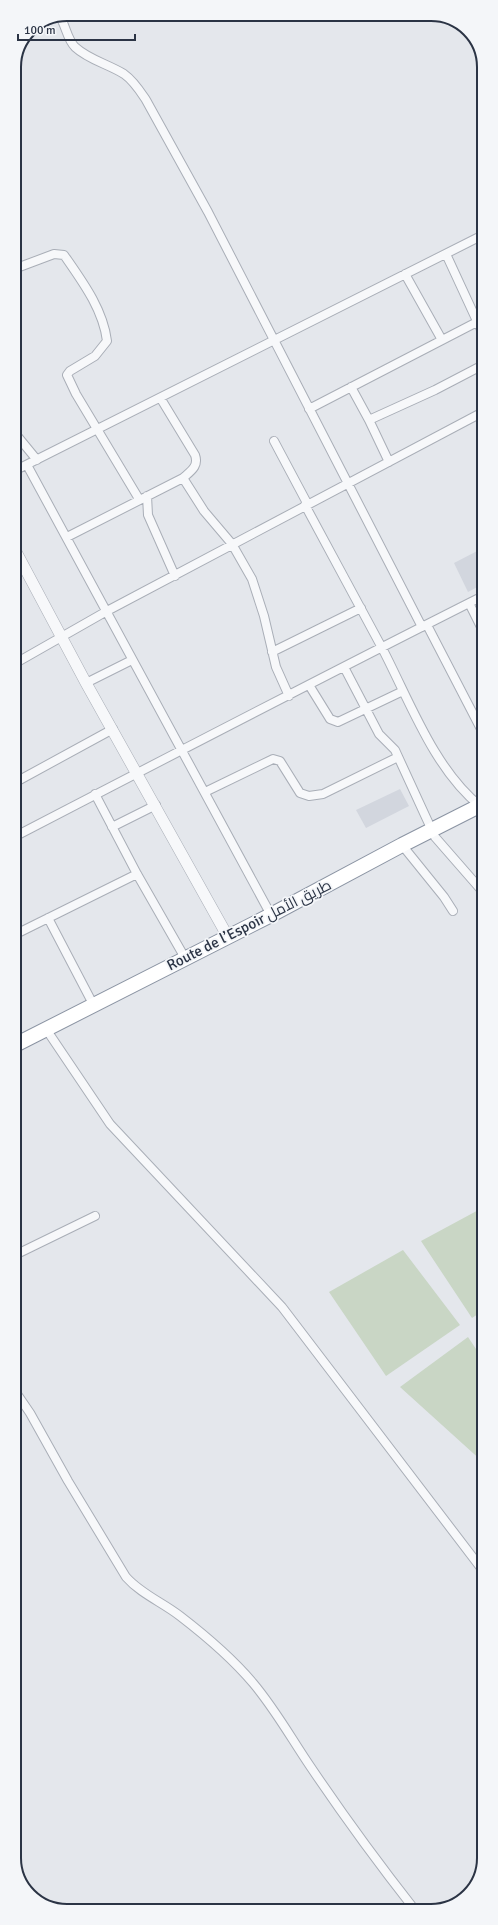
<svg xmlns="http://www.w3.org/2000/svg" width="498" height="1925" viewBox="0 0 498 1925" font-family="Signika,Cairo,sans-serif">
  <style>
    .built { fill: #d2d6de }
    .green { fill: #c9d6c5 }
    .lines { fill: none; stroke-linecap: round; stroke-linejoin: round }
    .minor-casing { stroke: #a9aeb7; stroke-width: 10 }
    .tertiary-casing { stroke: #a9aeb7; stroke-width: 12 }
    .trunk-casing { stroke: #8b94a3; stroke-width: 16 }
    .minor { stroke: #f7f8fa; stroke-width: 8 }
    .tertiary { stroke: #f7f8fa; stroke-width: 11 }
    .trunk { stroke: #fff; stroke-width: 14 }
    .labels { text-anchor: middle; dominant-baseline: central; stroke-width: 3.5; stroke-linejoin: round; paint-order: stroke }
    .street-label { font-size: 15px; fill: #2b3445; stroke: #f4f6f9 }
    .rim { fill: none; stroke: #2b3445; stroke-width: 2 }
  </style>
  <rect width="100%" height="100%" fill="#e4e7ec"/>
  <!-- built -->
  <path class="built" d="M483,548V584L468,592L454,563Z
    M400,789L409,806L366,828L356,810Z"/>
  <!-- green -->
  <path class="green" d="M484,1207V1310L472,1318L421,1241Z
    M403,1250L460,1325L386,1376L329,1292Z
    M468,1337L484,1361V1463L400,1387Z"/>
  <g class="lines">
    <!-- minor casing -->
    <g class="minor-casing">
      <path id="minor" d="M60,17C66,26 67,39 75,47C89,60 108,64 124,74C134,81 140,91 146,100L208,212L422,627
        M468,29L483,57
        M446,254L483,334
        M14,269L54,254L64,255C82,281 103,309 107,341L95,356L70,371L67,375L76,394L139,499
        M405,274L442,340
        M351,387L369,420L435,390L483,365
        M309,409L477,322
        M369,420L389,462
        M14,432L37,460
        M274,441L307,503
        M27,465L271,915
        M14,471L483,235
        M183,478L204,511L232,544L252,579L264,616L276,667L289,696
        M147,496L148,515L175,576
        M305,505C330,552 356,599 381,646C409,699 433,768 480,806
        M67,537L183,478C191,471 199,466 195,455L161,399
        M469,603L483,631
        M427,625L483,733
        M272,652L361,608
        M14,664L107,611L483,412
        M344,667L379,734L395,750L435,837L483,892
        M86,683L132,660
        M309,685L330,719L338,722L403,691
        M14,783L113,729
        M205,792L273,759L280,761L300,793L309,796L323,794L398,757
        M95,794L137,874L185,958
        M112,827L156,805
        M14,837C170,756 326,675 483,596
        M402,845L444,897L453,911
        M48,918L93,1004
        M14,935L137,874
        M46,1029L110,1124L282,1307L484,1572
        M15,1255L95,1216
        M15,1391L30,1413L68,1481L126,1577C141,1594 162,1602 180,1616C206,1636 232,1658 253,1683C275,1709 291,1738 310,1766C343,1815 378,1863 415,1910"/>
    </g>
    <!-- tertiary casing -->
    <g class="tertiary-casing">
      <path id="tertiary" d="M14,548L86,683L228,937"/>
    </g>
    <!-- trunk casing -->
    <g class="trunk-casing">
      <path id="trunk" d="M15,1045L271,915L402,845L483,804"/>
    </g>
    <!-- minor -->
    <use href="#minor" class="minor"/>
    <!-- tertiary -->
    <use href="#tertiary" class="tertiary"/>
    <!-- trunk -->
    <use href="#trunk" class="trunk"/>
  </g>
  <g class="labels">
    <!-- street labels -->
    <g class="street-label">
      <text transform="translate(249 925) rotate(-27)">Route de l’Espoir طريق الأمل</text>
    </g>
  </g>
  <!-- crop -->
  <path d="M0 0H498V1925H0ZM67 21H431A46 46 0 0 1 477 67V1858A46 46 0 0 1 431 1904H67A46 46 0 0 1 21 1858V67A46 46 0 0 1 67 21Z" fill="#f4f6f9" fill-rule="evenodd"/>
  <path class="rim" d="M67 21H431A46 46 0 0 1 477 67V1858A46 46 0 0 1 431 1904H67A46 46 0 0 1 21 1858V67A46 46 0 0 1 67 21Z"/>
  <!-- scale -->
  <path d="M18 34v6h117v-6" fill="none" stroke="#2b3445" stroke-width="2"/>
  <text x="24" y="34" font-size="12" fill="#2b3445" stroke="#f4f6f9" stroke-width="3" paint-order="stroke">100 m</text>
</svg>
